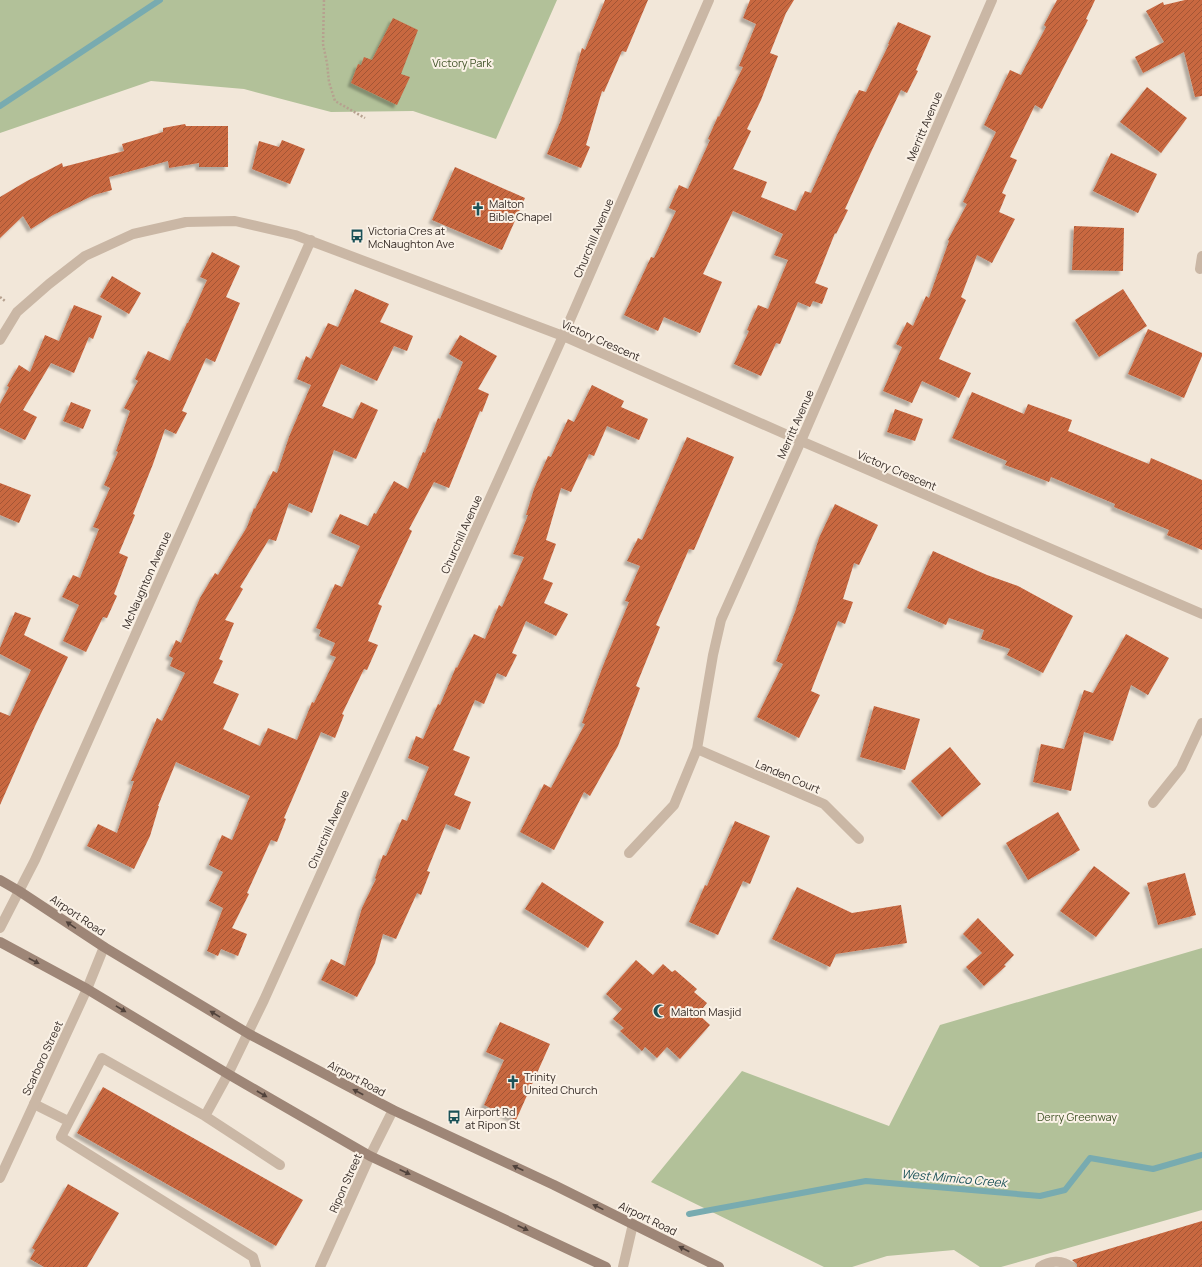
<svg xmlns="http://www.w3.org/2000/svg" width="1202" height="1267" viewBox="0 0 1202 1267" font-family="Manrope,sans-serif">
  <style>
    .green { fill: #b2c199 }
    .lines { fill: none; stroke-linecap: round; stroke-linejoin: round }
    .stream { stroke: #78abb0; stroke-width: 6 }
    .building { fill: url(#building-hatch); filter: url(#shadow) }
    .path { stroke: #b6a18f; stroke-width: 2.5; stroke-dasharray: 2 2; stroke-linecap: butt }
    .lane { stroke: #cab7a5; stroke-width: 10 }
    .street { stroke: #cab7a5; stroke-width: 10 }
    .secondary { stroke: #9e8677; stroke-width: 10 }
    .oneway { fill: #50423b }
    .labels { text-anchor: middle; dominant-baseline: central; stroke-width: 4; stroke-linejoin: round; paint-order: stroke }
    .park-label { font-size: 11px; fill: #43552a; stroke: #faf1e6 }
    .street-label { font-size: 11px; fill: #362c27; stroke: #faf1e6 }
    .poi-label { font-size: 11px; fill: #362c27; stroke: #faf1e6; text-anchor: start }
    .water-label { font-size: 12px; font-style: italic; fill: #1b5258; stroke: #faf1e6 }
  </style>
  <defs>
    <pattern id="building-hatch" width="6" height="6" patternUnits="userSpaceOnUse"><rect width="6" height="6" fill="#c86741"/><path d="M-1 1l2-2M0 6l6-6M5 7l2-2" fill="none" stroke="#a35536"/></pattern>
    <filter id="shadow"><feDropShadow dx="-3.5" dy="3.5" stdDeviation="1" flood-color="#0004"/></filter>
  </defs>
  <rect width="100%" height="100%" fill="#f2e7d9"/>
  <!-- green -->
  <path class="green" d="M0,0H557L496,139L413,111L331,112L244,89L151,81L0,133Z
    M1202,948V1210L1001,1267H980L954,1250L887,1256L852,1267H824L651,1182L742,1071L889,1126L940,1025Z"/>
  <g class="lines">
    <!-- stream -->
    <path class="stream" d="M0,106L160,0
      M689,1214L866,1181L1040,1196L1065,1190L1090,1158L1153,1169L1202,1155"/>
  </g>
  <!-- building -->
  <path class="building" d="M605,0H648L626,52L622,51L604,92L602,91L586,145L590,147L581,168L547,154L561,120L582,48L585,50Z
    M750,0H794L786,13L770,53L778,56L761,100L747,129L751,131L733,169L767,182L761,197L796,211L805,191L811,193L837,135L859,90L866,92L889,44H888L898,22L931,36L916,70L918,71L907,93L901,90L871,152L845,209L848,210L836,234L835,233L815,283L828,288L822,304L813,301L810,307L798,302L780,344L776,343L761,376L734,364L749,331L747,330L758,305L768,309L788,260L774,255L783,234L751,219L733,211L703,274L722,282L700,333L664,317L658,331L624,315L651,257L654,258L676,211L669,208L679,185L688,189L710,140L708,139L718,116L719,117L743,67L739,66L756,24L743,18Z
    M1057,0H1095L1086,19L1088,20L1042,109L1035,105L1010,157L1017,160L1002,193L1006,195L999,212L1015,219L992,263L977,255L961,297L966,300L939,359L971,373L959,398L922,381L912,403L883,391L902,347L896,344L907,322L913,326L926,296L929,298L949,241L948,240L967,204L963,202L996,132L984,125L1010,70L1021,75L1046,27L1044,25Z
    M1185,0H1202V96L1195,97L1184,52L1143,73L1135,57L1164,42L1146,11L1163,2L1164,5Z
    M393,18L418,30L401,74L410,77L397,105L351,83L358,64L361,65L364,57L372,60Z
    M1147,87L1187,118L1161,153L1120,122Z
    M185,124L186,126H228V167H199V163L169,168L168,161L109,177L112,190L94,195L53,215L31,229L23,216L0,238V197L27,181L62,163L63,167L124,151L122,144L163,132V128Z
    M282,140L305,149L290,184L252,169L259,141L279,147Z
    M1111,153L1157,174L1138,213L1093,191Z
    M455,167L525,198L502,250L432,220Z
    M1074,226L1124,228L1123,271L1072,270Z
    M212,252L240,266L226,297L240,303L215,362L206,358L182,411L187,413L176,434L165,429L153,464L133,514L135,515L119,553L128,557L114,594L117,596L107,618L103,617L86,652L63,641L79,605L62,597L73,575L80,578L99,529L93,527L110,488L104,485L118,452L116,451L130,411L124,408L138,381L135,379L148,351L170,361L187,323H188L207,280L200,277Z
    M112,276L141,293L129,314L100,297Z
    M355,289L389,304L380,322L413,336L407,351L394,346L377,381L341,364L322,406L353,419L361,402L378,410L356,459L334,450L312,513L289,503L276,541L269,539L240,587L243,589L225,620L234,623L219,659L223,661L213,683L239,694L223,729L260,746L268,728L297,740L312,702L314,703L336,657L330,655L335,643L319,636L321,630L316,628L335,584L342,587L360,546L331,533L340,514L368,526L374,513L376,514L394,481L408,489L423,452L425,453L438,418L440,419L463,362L449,354L460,335L497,356L478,389L489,394L482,412L480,411L449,488L434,482L409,529L412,531L378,604L382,606L368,641L378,645L367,670L364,669L342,714L344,715L335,738L321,732L284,818L286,819L277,842L271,840L247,893L249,894L232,928L247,934L238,956L221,949L218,956L207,951L223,908L209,901L223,872L209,865L222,835L232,840L250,796L176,762L158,806H159L150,836L134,869L87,846L98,824L117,833L134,781H131L157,718L162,721L185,673L170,666L173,658L169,656L176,640L181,643L200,598L215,573L218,575L247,527L254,508L255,509L273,471L277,473L289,437L311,385L297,379L306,356L311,359L328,323L338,327Z
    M1123,289L1147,326L1099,357L1075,320Z
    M74,305L102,316L93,339L89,337L74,373L51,363L23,410L37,417L25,440L0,428V404L9,387L7,386L19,365L30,372L45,335L59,341Z
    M1148,329L1202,353V356L1184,398L1128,374Z
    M592,385L624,401L621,407L648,419L639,440L607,426L594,456L589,454L571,492L561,488L546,540L556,544L543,579L553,583L544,603L568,614L556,636L526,621L512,653L517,655L506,677L497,673L484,704L475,700L453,750L470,757L454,795L471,802L460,830L446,824L427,871L430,872L421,895L417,893L396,939L383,934L375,963L357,997L321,980L331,959L345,966L362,908L376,879L375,878L383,855L386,856L402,819L407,821L429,767L408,758L416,736L423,739L438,704L440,705L456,667L457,668L474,634L485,639L499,605L502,607L524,557L513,554L528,515H526L534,489L548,456L551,457L568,419L574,422Z
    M972,392L1024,414L1028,404L1072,420L1068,431L1149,464L1151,458L1202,480V550L1167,535L1169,530L1114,507L1115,504L1051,477L1049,482L1005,465L1007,461L952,438Z
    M71,402L91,410L83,429L63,421Z
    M895,409L923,419L915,441L887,432Z
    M687,437L734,457L694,550L689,549L656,625L660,627L636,686L640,688L618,746L590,796L584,792L554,850L520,832L544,784L551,788L585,724L582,723L603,666L629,602L625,601L640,566L627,561L638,538L642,540Z
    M0,483L31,495L19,523L0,515Z
    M835,504L878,525L859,565L854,563L843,599L853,602L845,624L838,621L811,691L820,695L799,738L757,717L783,664L776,661L795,612L819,538Z
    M933,551L987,575L1018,586L1073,616L1043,673L1007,655L1010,649L981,639L984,630L949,618L946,625L907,608Z
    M15,612L31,618L24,635L68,657L35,726L0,805V712L10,716L31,670L0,654V648Z
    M1126,634L1169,658L1148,695L1131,685L1113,741L1084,732L1071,791L1033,782L1041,744L1064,749L1084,690L1093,693Z
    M874,706L920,719L905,770L860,757Z
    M950,747L981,784L942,817L911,781Z
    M1058,812L1080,850L1028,880L1006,843Z
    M735,821L770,836L750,884L743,881L718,935L689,922L705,885L707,886Z
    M1094,866L1130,893L1096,937L1060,911Z
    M1185,873L1196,915L1158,925L1147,883Z
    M542,882L604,922L588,948L525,909Z
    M797,887L852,913L901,905L907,943L836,954L830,967L772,939Z
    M978,918L1014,955L1004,965L1006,966L984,986L966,967L982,953L963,934Z
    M636,960L653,975L663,964L672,972L675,970L697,989L694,992L707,1003L698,1014L710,1025L680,1059L667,1047L657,1058L645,1047L642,1051L620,1031L624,1028L613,1019L622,1009L606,994Z
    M500,1022L550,1044L516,1120L484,1105L504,1060L486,1052Z
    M103,1087L303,1200L276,1246L77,1133Z
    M68,1184L119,1213L87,1267H44L30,1259L35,1250L32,1248Z
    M1202,1221V1267H1077V1264L1072,1260Z"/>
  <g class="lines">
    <!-- path -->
    <path class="path" d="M324,0L323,44L327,63L329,82L335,101L365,118
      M0,297L5,301"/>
    <!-- lane -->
    <path class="lane" d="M228,1074L205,1116L102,1058L61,1137L253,1257L256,1267
      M34,1104L68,1121
      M205,1116L280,1165
      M1040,1267C1049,1261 1062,1259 1071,1267"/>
    <!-- street -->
    <path class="street" d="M1200,269L1202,256
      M0,340L17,312L49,284L85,256L133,234L186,222L235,221L295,235L563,336L801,441L1202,614
      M697,749L824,804L859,839
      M1153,803L1181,768L1202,723
      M629,853L674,805L697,749L713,655L721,620L801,441L992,0
      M0,928L35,860L311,240
      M228,1074L264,1000L563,336L709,0
      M0,1178L87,989L104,947
      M320,1267L370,1156L393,1110
      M623,1267L633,1224"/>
    <!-- secondary -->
    <path class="secondary" d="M0,880L19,891L104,947L249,1034L393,1110L554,1185L719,1267
      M0,942L87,989L228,1074L370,1156L606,1267"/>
  </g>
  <!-- one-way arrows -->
  <defs><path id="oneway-solid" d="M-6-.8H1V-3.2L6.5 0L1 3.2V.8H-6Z"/></defs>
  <g class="oneway">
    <use href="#oneway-solid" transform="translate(71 925) rotate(-146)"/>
    <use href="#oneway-solid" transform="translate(34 961) rotate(28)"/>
    <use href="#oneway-solid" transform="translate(121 1009) rotate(31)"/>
    <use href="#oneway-solid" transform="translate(215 1014) rotate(-149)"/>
    <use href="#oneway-solid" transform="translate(358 1092) rotate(-152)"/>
    <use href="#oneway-solid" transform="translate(262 1094) rotate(30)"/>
    <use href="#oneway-solid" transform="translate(518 1168) rotate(-155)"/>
    <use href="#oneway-solid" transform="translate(405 1172) rotate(25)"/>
    <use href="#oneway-solid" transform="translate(598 1207) rotate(-154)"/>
    <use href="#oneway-solid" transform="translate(523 1228) rotate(25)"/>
    <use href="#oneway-solid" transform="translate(684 1249) rotate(-153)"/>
  </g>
  <!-- icons -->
  <defs>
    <g id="church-bare" transform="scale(1.08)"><path d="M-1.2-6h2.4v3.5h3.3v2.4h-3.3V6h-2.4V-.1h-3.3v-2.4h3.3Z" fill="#1b5258" stroke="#faf1e6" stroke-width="2.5" paint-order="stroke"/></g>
    <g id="bus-bare" transform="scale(1.08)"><path d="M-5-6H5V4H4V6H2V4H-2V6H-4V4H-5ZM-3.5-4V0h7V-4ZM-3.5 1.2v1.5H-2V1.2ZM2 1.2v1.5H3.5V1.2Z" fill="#1b5258" stroke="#faf1e6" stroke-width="2.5" paint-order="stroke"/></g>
    <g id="mosque-bare" transform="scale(1.08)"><path d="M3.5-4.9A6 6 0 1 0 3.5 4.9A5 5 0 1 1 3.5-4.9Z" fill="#1b5258" stroke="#faf1e6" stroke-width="2.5" paint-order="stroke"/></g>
  </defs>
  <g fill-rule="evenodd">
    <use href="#church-bare" x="478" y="209"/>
    <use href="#bus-bare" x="357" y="236"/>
    <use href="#mosque-bare" x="660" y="1011"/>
    <use href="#church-bare" x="513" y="1082"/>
    <use href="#bus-bare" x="454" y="1117"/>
  </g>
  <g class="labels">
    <!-- park labels -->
    <g class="park-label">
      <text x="462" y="62">Victory Park</text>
      <text x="1077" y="1116">Derry Greenway</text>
    </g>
    <!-- street labels -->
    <g class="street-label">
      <text transform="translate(924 126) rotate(-67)">Merritt Avenue</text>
      <text transform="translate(593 238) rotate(-67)">Churchill Avenue</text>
      <text transform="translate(601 340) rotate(24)">Victory Crescent</text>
      <text transform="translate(795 424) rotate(-66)">Merritt Avenue</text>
      <text transform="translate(897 470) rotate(23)">Victory Crescent</text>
      <text transform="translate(461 534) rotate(-66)">Churchill Avenue</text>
      <text transform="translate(146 580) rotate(-66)">McNaughton Avenue</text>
      <text transform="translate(788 776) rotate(23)">Landen Court</text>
      <text transform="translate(328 829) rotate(-66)">Churchill Avenue</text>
      <text transform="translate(78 915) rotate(34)">Airport Road</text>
      <text transform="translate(42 1058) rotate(-65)">Scarboro Street</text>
      <text transform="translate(357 1078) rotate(28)">Airport Road</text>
      <text transform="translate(345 1183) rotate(-66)">Ripon Street</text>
      <text transform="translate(648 1218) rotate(26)">Airport Road</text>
    </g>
    <!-- poi labels -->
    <g class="poi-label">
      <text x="489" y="203">Malton<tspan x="489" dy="13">Bible Chapel</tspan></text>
      <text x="368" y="230">Victoria Cres at<tspan x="368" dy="13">McNaughton Ave</tspan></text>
      <text x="671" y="1011">Malton Masjid</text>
      <text x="524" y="1076">Trinity<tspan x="524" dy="13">United Church</tspan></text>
      <text x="465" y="1111">Airport Rd<tspan x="465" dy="13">at Ripon St</tspan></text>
    </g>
    <!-- water labels -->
    <g class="water-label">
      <text transform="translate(954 1178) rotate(5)">West Mimico Creek</text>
    </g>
  </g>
</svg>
